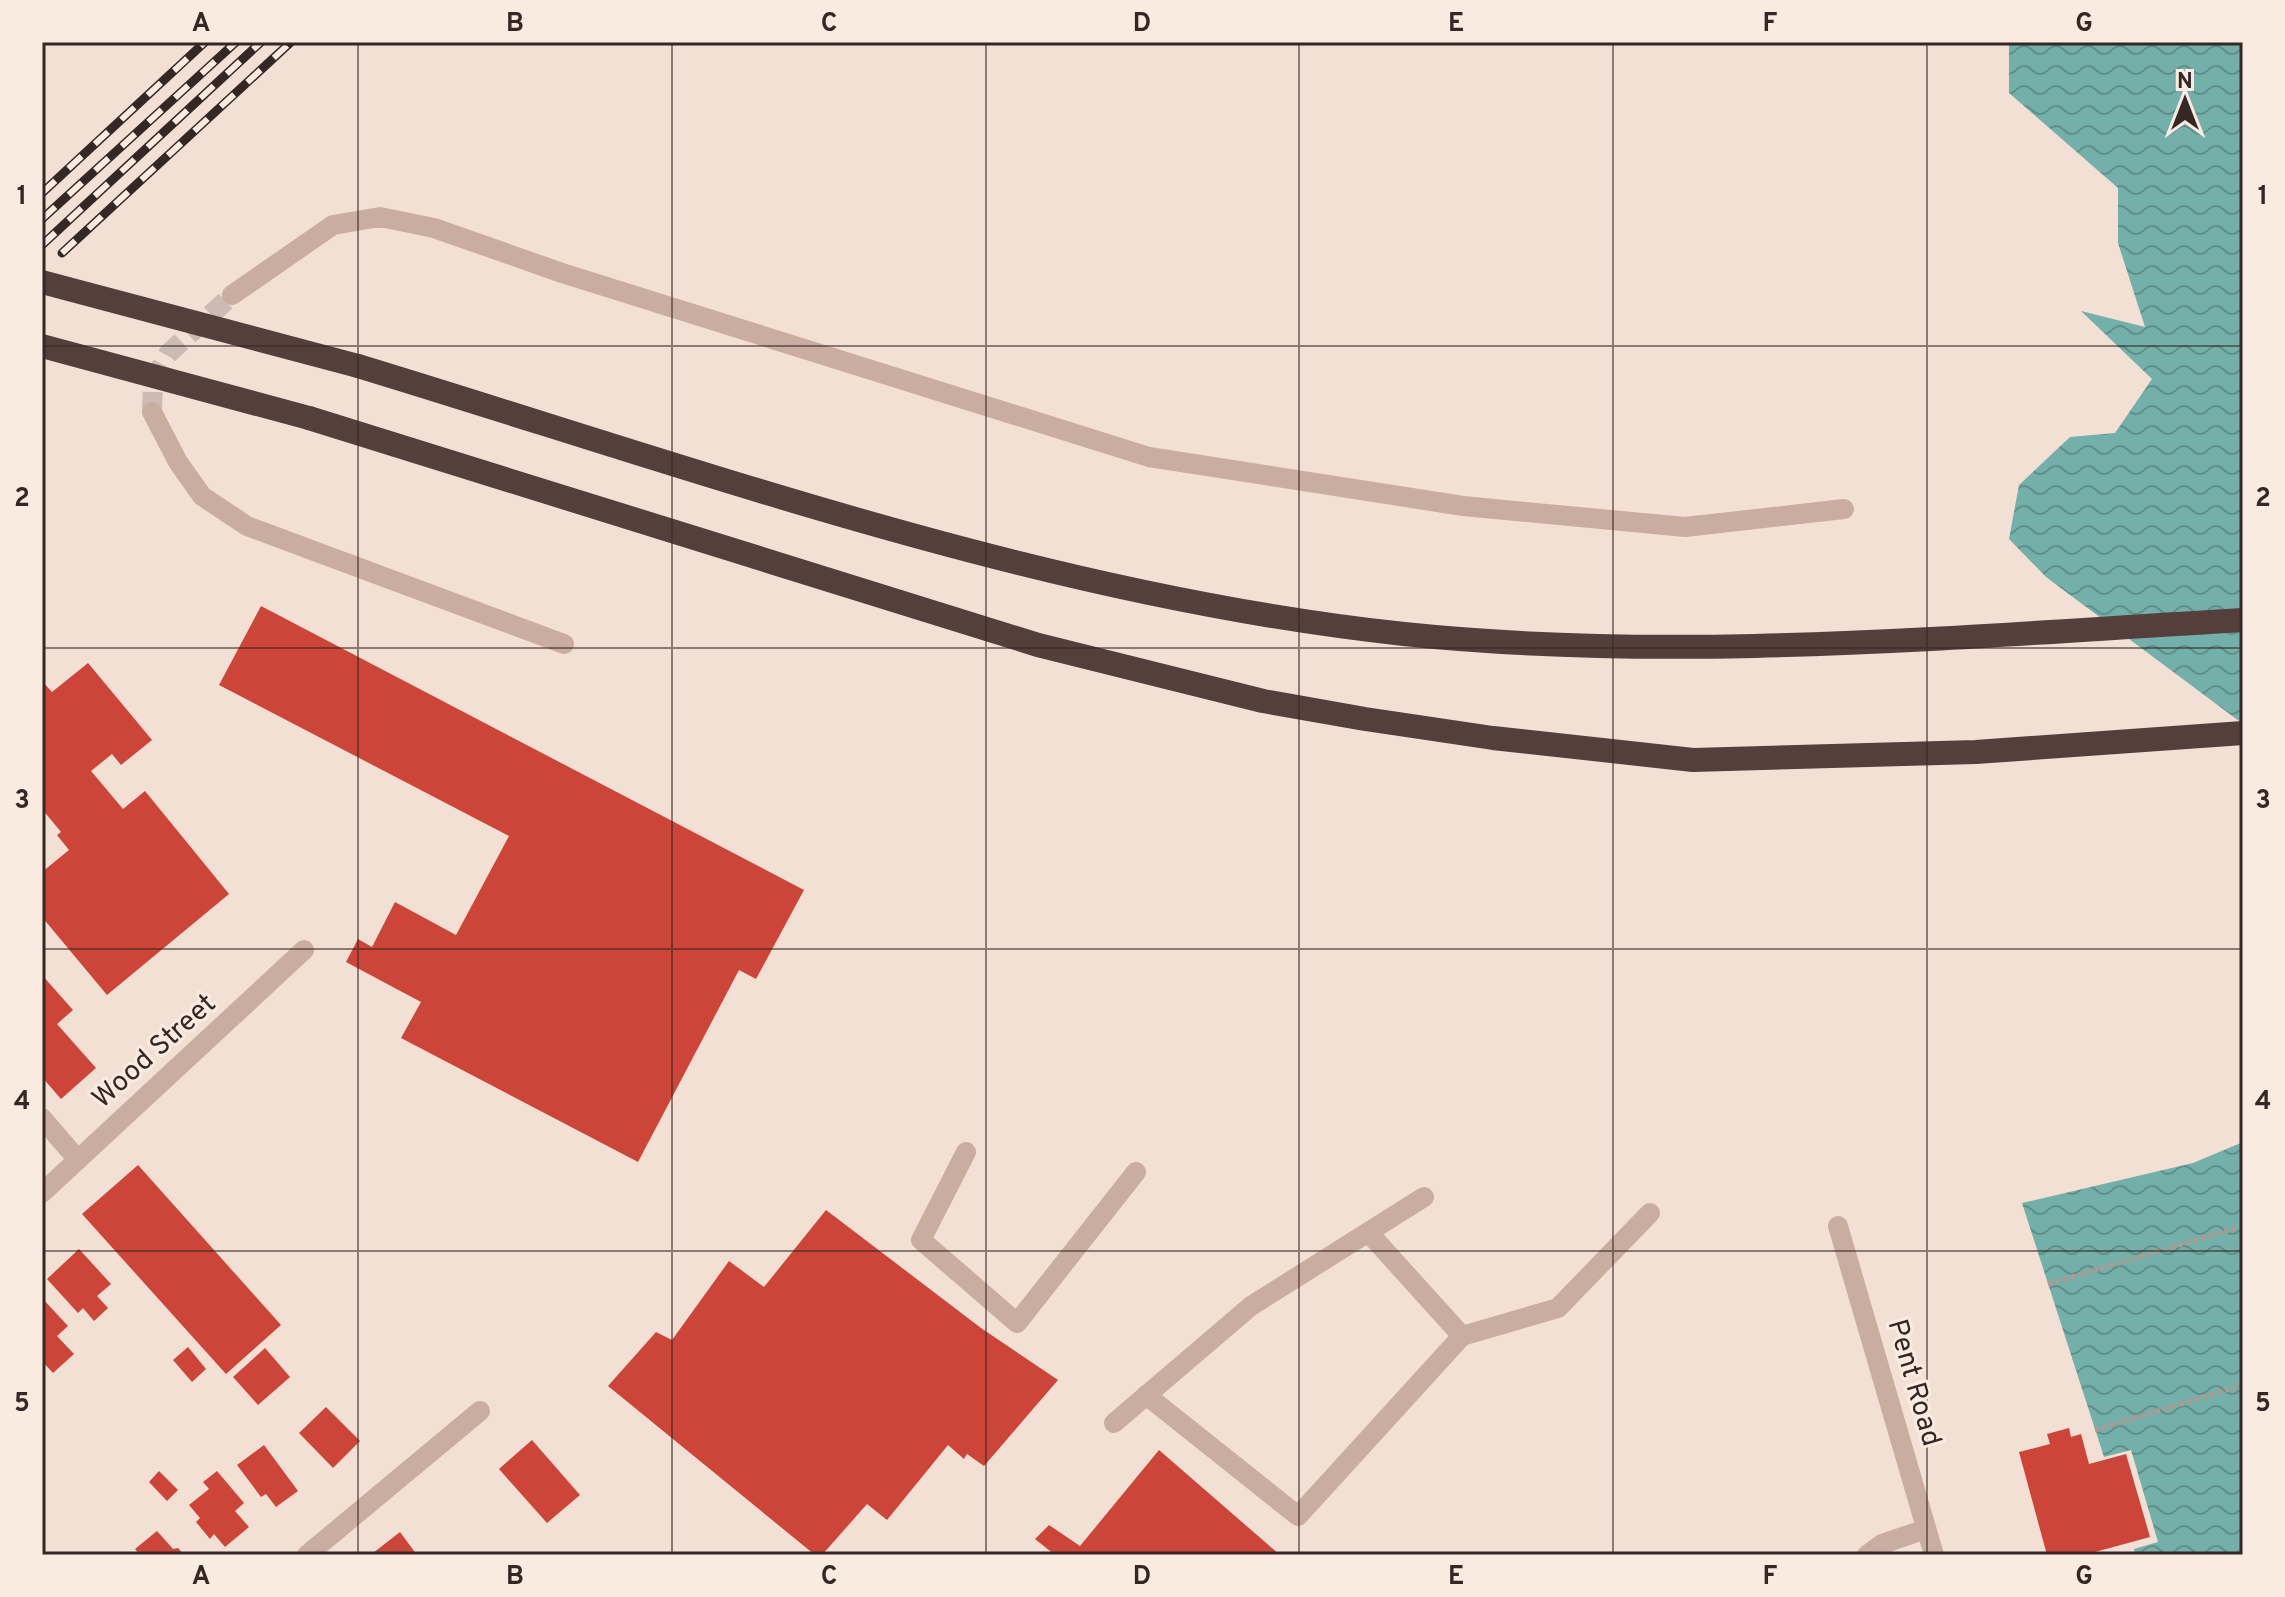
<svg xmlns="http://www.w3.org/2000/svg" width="2285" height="1597" viewBox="0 0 2285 1597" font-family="Overpass,sans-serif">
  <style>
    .water { fill: url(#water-waves) }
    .building { fill: #cd4438 }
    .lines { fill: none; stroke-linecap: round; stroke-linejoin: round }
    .minor-tunnel { stroke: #ccbbb2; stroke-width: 20; stroke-dasharray: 20 10; stroke-linecap: butt }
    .path { stroke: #b6978b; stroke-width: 5; stroke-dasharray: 4 4; stroke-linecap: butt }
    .minor { stroke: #caada1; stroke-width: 20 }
    .highway { stroke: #553f3b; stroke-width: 24 }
    .rail-casing { stroke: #342724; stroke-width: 9 }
    .rail { stroke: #faebe1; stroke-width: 6; stroke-dasharray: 18; stroke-linecap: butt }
    .highway-bridge { stroke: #553f3b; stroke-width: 24 }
    .grid { fill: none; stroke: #342724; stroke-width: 2; stroke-opacity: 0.55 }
    .labels { text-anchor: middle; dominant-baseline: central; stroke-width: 6; stroke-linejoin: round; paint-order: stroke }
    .street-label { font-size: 28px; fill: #342724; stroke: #faebe1 }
    .neatline { fill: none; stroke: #342724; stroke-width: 3 }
    .grid-label { font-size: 26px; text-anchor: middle; font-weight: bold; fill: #342724 }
  </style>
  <defs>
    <pattern id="water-waves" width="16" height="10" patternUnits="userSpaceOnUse" patternTransform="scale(2)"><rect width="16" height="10" fill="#73b0a9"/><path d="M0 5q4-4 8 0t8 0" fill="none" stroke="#5f8f89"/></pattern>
  </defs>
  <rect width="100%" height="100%" fill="#f2e0d5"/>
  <!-- water -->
  <path class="water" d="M2009,42H2243V724L2046,577L2009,539L2019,485L2070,437L2115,433L2152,379L2081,311L2145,327L2118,243V188L2009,93Z
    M2243,1142V1555H2135L2134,1549L2158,1542L2131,1450L2104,1457L2022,1203L2193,1163Z"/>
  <!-- building -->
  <path class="building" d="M261,606L804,890L756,979L739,970L638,1162L401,1038L421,1002L346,962L358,939L372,947L395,902L456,935L509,836L219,685Z
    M88,663L152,740L121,765L112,754L91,771L123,809L145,791L229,894L107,995L42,917V872L69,850L57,835L61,832L42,809V681L52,692Z
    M42,975L73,1010L57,1024L96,1068L61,1099L42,1077Z
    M138,1165L281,1325L226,1374L82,1214Z
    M826,1210L981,1328L1058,1380L984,1466L967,1454L964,1459L948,1445L887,1520L867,1504L822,1555H815L608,1386L656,1332L672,1340L729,1261L764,1287Z
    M79,1249L111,1284L97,1296L108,1308L94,1321L83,1308L78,1313L47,1279Z
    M42,1298L68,1326L57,1336L74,1354L53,1373L42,1361Z
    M188,1347L206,1369L192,1382L173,1360Z
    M265,1348L290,1377L258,1405L233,1377Z
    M326,1407L360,1441L333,1468L299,1433Z
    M2069,1428L2071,1437L2081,1434L2089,1464L2126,1454L2150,1537L2084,1555H2047L2019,1452L2050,1444L2047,1434Z
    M532,1440L580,1495L547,1523L499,1469Z
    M264,1445L298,1491L276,1507L266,1494L261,1497L237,1465Z
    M1159,1450L1280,1555H1055L1035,1539L1049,1525L1080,1546Z
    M159,1471L178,1490L167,1501L149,1482Z
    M217,1471L244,1503L235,1511L249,1527L225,1547L214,1534L210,1539L196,1522L200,1518L189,1505L209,1489L203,1482Z
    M157,1531L173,1549L178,1548L184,1555H140L135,1549Z
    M400,1532L417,1555H374L373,1553Z"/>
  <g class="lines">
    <!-- minor-tunnel -->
    <path class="minor-tunnel" d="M152,412L153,382L168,354L232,295"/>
    <!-- path -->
    <path class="path" d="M2048,1284L2243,1226
      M2095,1430L2243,1385"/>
    <!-- minor -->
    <path class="minor" d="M232,295L333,225L380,217L434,228L562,273L1149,457L1463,506L1685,527L1844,509
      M152,412L178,462L202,496L247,526L564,644
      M42,1118L78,1160
      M966,1152L921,1240L1017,1323L1136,1172
      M42,1193L304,950
      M1838,1226L1934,1555
      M1368,1232L1462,1336
      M1146,1395L1298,1516L1462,1336L1558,1308L1650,1213
      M1114,1423L1251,1306L1424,1197
      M307,1555L480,1411
      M1867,1555L1882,1544L1926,1529"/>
    <!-- highway -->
    <path class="highway" d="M358,366C700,470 1047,596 1404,634C1683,663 1964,636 2243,620
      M309,418L1038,645L1263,701L1365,719L1493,738L1693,760L1976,752L2243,733"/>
    <!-- rail casing -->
    <g class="rail-casing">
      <path id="rail" d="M42,193L205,42
        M42,219L236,42
        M42,245L261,42
        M62,253L291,42"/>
    </g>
    <!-- rail -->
    <use href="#rail" class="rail"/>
    <!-- highway-bridge -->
    <path class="highway-bridge" d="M42,282L358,366
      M42,346L309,418"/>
  </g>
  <!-- grid -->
  <path class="grid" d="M358,42V1555M672,42V1555M986,42V1555M1299,42V1555M1613,42V1555M1927,42V1555M42,346H2243M42,648H2243M42,949H2243M42,1251H2243"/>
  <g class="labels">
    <!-- street labels -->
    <g class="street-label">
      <text transform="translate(155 1052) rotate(-42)">Wood Street</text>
      <text transform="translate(1913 1383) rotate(74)">Pent Road</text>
    </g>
  </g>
  <!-- border -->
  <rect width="2285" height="1597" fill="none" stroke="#faebe1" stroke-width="88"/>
  <!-- north arrow -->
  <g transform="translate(2185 100)" stroke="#faebe1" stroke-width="6" paint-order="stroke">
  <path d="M0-6L14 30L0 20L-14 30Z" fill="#342724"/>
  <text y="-12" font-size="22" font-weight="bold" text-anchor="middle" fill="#342724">N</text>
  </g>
  <rect x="44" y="44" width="2197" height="1509" class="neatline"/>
  <g class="grid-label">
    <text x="201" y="31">A</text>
    <text x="515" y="31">B</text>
    <text x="829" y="31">C</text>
    <text x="1142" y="31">D</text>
    <text x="1456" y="31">E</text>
    <text x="1770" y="31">F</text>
    <text x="2084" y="31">G</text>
    <text x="22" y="204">1</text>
    <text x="2263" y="204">1</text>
    <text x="22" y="506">2</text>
    <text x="2263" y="506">2</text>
    <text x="22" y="808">3</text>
    <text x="2263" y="808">3</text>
    <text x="22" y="1109">4</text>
    <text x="2263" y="1109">4</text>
    <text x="22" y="1411">5</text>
    <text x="2263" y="1411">5</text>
    <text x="201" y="1584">A</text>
    <text x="515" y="1584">B</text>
    <text x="829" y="1584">C</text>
    <text x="1142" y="1584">D</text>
    <text x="1456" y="1584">E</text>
    <text x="1770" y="1584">F</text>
    <text x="2084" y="1584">G</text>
  </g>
</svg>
